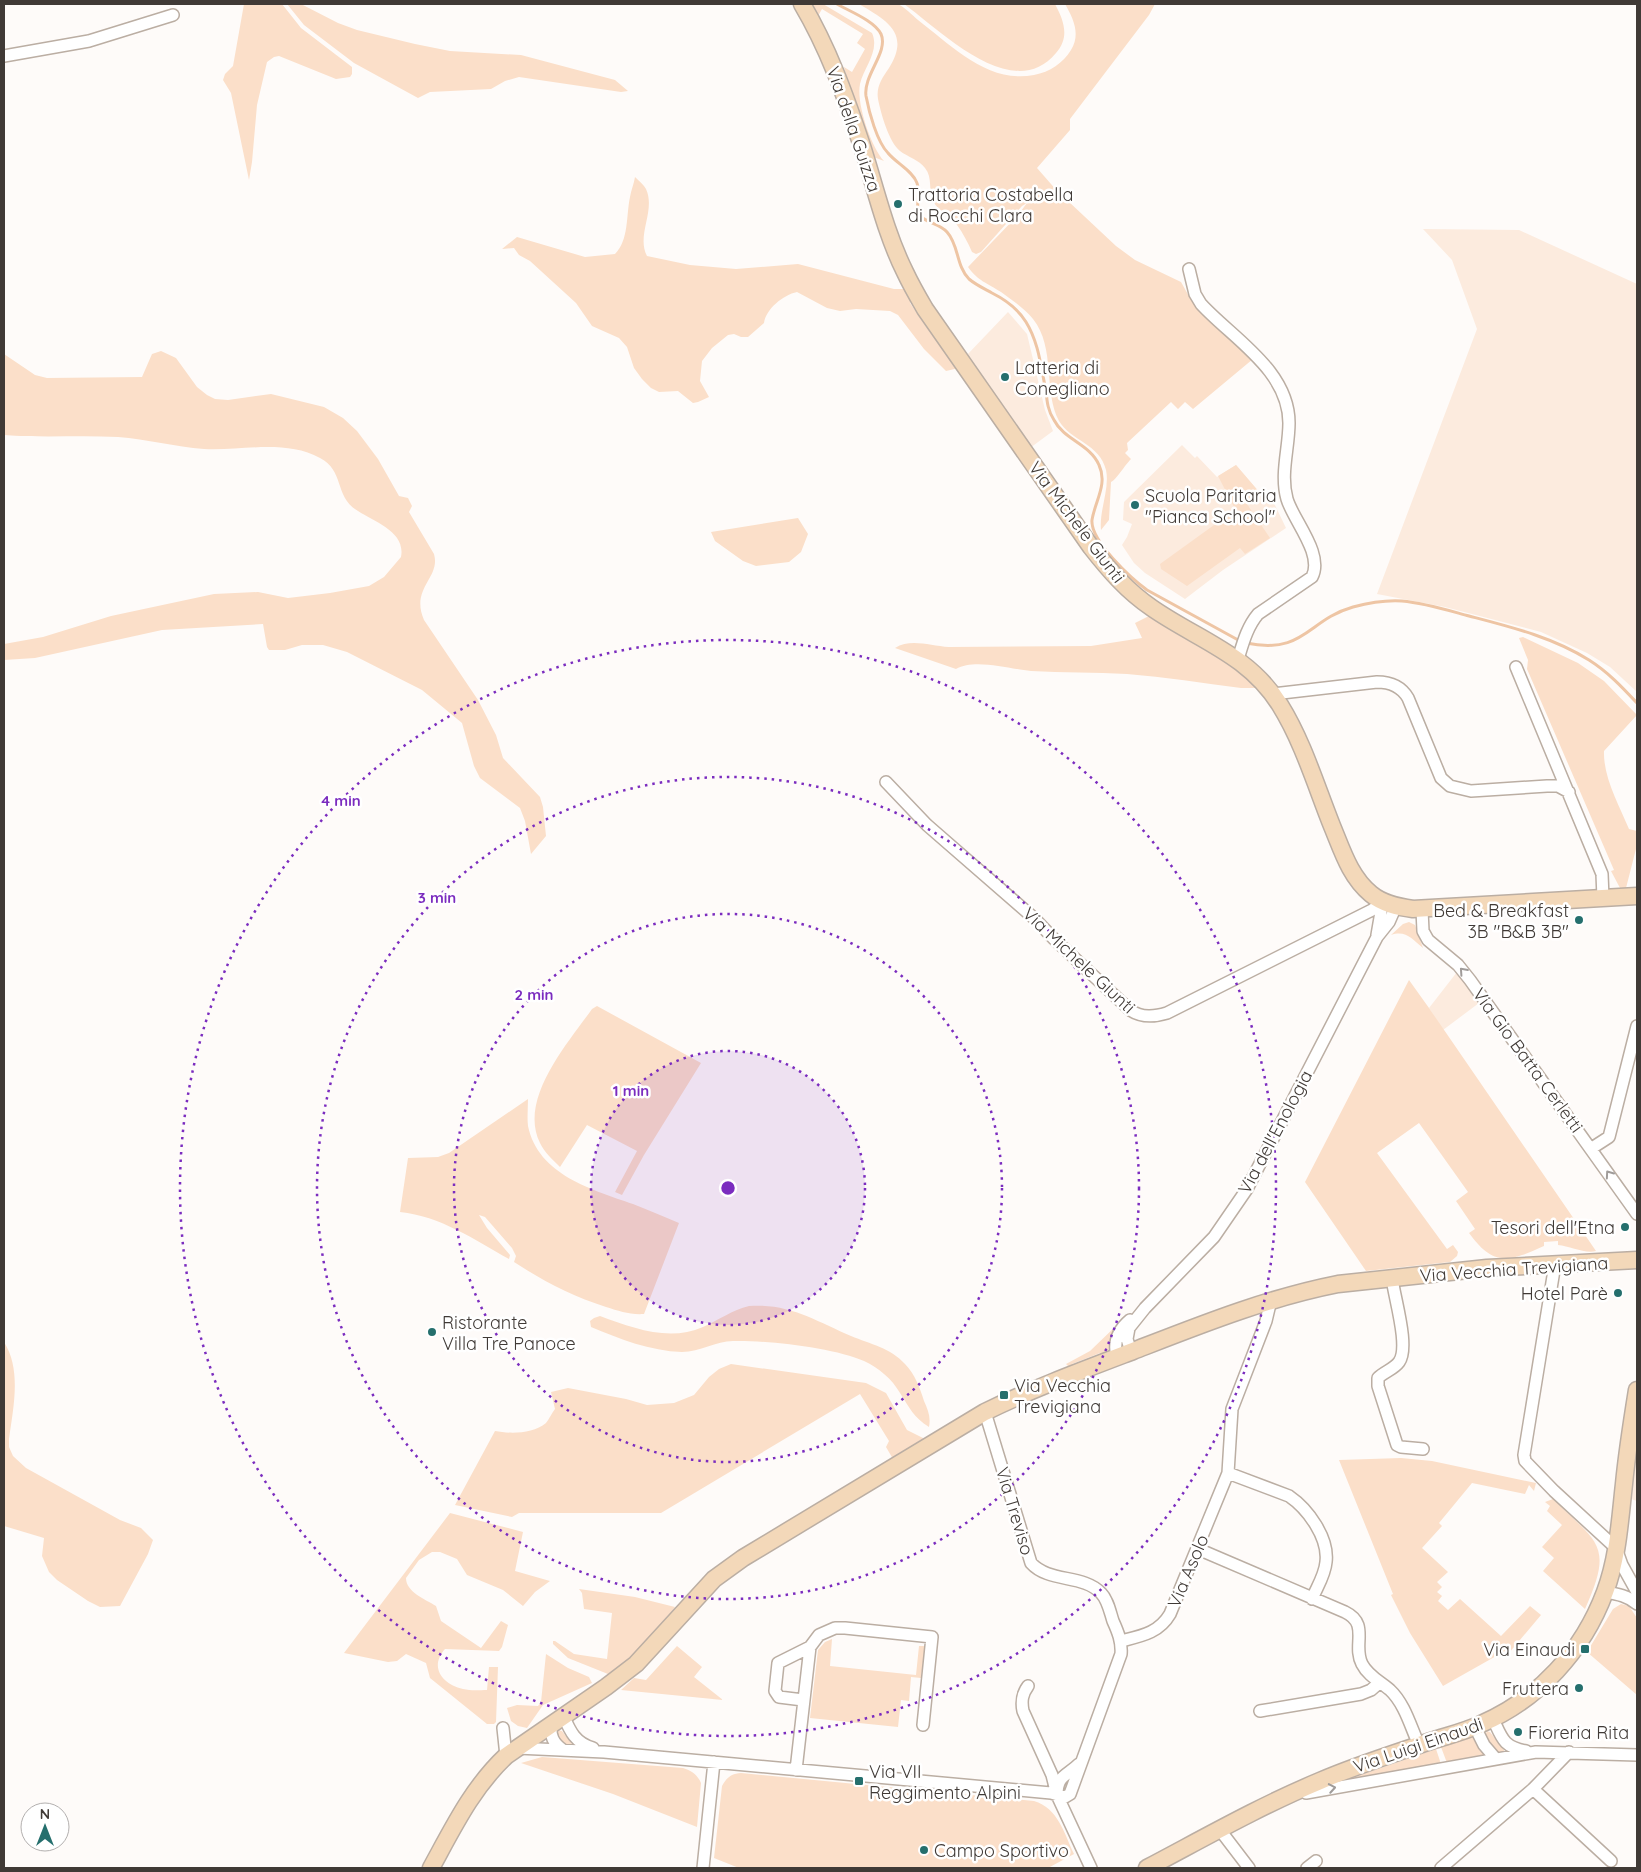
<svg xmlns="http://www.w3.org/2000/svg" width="1641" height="1872" viewBox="0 0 1641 1872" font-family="Quicksand,sans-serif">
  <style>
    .built { fill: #fcebde }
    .green { fill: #fbdfc9 }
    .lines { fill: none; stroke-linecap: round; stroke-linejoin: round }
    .stream { stroke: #eec5a4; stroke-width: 3 }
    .street-casing { stroke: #bbaea3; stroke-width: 14 }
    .secondary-casing { stroke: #bbaea3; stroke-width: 19 }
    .street { stroke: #fff; stroke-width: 11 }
    .secondary { stroke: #f3d8b9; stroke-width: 16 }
    .oneway { stroke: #a09c9a }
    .ring { fill: none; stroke: #7b2cbf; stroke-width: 2.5; stroke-dasharray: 2.5 5 }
    .poi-dot { fill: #256f6d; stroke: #fff; stroke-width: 2 }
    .labels { text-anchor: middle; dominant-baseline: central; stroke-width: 5; stroke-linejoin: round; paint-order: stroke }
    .street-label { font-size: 18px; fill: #403a36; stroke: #fff }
    .poi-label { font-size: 18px; fill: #403a36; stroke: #fff; text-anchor: start }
    .centre { fill: #7b2cbf; stroke: #fff; stroke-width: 2.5 }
    .ring-label { font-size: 15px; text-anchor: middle; font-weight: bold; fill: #7b2cbf; stroke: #fff; stroke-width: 5; stroke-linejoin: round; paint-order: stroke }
  </style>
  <rect width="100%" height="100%" fill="#fefbf9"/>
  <!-- built -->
  <path class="built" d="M1423,229L1519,230L1637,284V692L1610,667L1587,653L1541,632L1445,607L1377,594L1477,329L1452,260Z
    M1008,312L1027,334L1045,410L1053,431L1030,448L966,356Z
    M1182,445L1195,458L1197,456L1217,477L1236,465L1260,493L1273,501L1286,528L1223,570L1185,599L1145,573L1134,563L1122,545L1127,537L1132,524L1123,520L1124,502Z
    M1457,972L1479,1003L1443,1030L1429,1008Z
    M1637,1446V1501L1631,1499Z"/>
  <!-- green -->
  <path class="green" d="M244,4H282L301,28L352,67V74L350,77L336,79L279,56L274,57L267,62L257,105L252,162L249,180L231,93L223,80L225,74L233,66Z
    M287,4H301L338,23L357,30L415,44L450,51L521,55L615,80L628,91L621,92L519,77L505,81L491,89L430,92L418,98L354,63L304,25Z
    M811,4H823L872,33C880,51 864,67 860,84C856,103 871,147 884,161L871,156L853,104L845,71L844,67L852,72L865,49L857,43L863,34L822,9L818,16Z
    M859,4C868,4 890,2 897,4C904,6 913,16 918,20C952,46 988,84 1034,75C1050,72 1063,63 1071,50C1081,34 1073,18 1065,4H1155L1149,15L1070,119V130L1037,168L1058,192L1055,193L1068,201L1116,246L1135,260L1181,282L1190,298L1196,305L1253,359L1193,409L1185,402L1178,409L1171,402L1127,443L1128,450L1125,453L1131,459C1125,465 1116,480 1111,482L1109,520L1101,530C1099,510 1110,489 1106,470C1100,444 1071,441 1059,421C1043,391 1056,348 1033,319C1024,308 1012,300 1001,292C987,283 978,281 968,267L1018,215L1027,203L1022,206L981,252L976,254L972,252C968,243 963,233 957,225C950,216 938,211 933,201C928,190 933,178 925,168C919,160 908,157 900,151C889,142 881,114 878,99C876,87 882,78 889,68C911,33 886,20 859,4Z
    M904,4H1055C1064,21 1070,37 1056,53C1013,105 940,30 904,4Z
    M635,177C639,181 644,185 646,189C656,211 636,235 647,256L690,265L736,269L798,264L894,289H905L911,300L910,303L927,328H931L959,368L946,371L924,349L898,315L890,311L856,309L840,311L827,308L797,292C783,295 766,309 764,323L748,337H741L734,334L728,335L712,348L702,361L700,381L709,397L698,402L693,403L678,391L659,392L651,388L642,379L634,368L627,347L619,338L592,326L576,303L530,261L519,255L514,248L502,249L517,237L585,257L615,254C629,240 626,216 630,197C631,190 634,184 635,177Z
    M161,351L176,358L197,387L207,395L215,399L228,400L271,394L324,407L343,418L357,431L378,459L399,496L408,498L412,506L409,512L434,554C441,578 410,588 424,620L478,700L496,735L503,758L540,797L543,807L546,836L531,854L525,821L520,808L480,778L474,766L462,723L422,690L347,652L323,645H302L285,650H269L267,647L263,624L162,630L35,658L4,660V644L43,637L111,616L214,594L258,592L288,598L330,593L369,586L384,577L401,557C406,532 375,522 358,511C334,497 345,471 320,458C285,439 242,451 204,449C175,447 147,439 118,437C80,435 42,438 4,435V354L35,375L47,378L142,377L152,354Z
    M1236,465L1260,493L1247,504L1270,538L1245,554L1240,548L1187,586L1161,569L1160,564L1221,520L1220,517L1235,509L1218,476Z
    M798,518L808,534L801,552L789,562L756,566L743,561L715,541L711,532Z
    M1151,615L1225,660L1259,688H1241C1203,683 1165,677 1127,674C1095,672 1063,673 1031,671C1009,669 975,658 956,669L895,648C911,638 930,646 949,647L1091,646L1142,638L1135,623Z
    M1523,637L1578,663L1604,681L1637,715L1604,751C1603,777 1619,805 1629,829L1637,831V845L1626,888H1620L1611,871L1614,870L1527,669L1528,660L1519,638Z
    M1409,922L1415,925L1423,948C1412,939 1406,930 1391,935L1403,924Z
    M1409,980L1429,1008L1596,1251C1585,1254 1570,1246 1558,1245V1241L1544,1242V1246C1536,1249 1530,1253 1522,1255C1496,1264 1484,1253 1469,1233L1475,1229L1456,1201L1468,1192L1419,1123L1377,1153L1447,1249L1453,1245L1458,1252L1457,1256L1450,1262L1366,1271L1305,1182Z
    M597,1006L701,1063L644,1155L622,1195L615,1192L637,1151L587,1125L560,1167C553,1160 544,1152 540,1143C518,1099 568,1043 592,1009Z
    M528,1099C528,1108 527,1117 528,1126C538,1175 593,1190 633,1204C649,1210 664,1217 679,1223L644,1314C630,1315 619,1311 606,1307C572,1296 543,1281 514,1262L516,1256L512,1248L485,1217L479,1215L487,1228L510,1255L509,1259C475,1240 440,1216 400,1212L408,1158L438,1157L449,1153Z
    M749,1306C789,1303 816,1321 851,1336C870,1344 891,1348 905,1364C915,1374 920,1388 924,1401C928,1410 931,1417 929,1427C914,1418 909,1407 900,1393C892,1379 879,1368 864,1361C835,1348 766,1340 733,1341C716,1341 700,1352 682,1352C650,1351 620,1339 591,1327L590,1321L594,1318L600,1316C633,1328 669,1342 703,1327C719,1320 732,1310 749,1306Z
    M1118,1324L1114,1331L1109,1352L1102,1356L1100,1353L1072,1364V1367L1070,1368L1066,1364L1090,1351Z
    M4,1342C22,1370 13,1409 9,1439V1447L13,1456L26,1468L120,1520L141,1528L153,1540L148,1554L120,1606L100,1607L88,1601L57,1580L49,1572L42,1556L44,1538L4,1526Z
    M731,1364L866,1383L886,1393L907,1430L925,1439L893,1459L886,1447L889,1441L860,1394L661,1513H519L512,1517L455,1505L495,1431C510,1434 533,1434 546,1423C549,1419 552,1413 555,1409L551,1392L568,1388L626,1399L647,1405L674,1403L694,1395L709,1377L719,1369Z
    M1401,1458L1432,1461L1536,1483L1534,1491L1529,1485L1525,1494L1472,1483L1439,1523L1442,1526L1422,1548L1448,1572L1437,1582L1442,1587L1437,1592L1442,1596L1438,1601L1448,1610L1460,1599L1501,1636L1530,1606L1541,1615L1509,1653L1505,1651L1443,1686L1410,1633L1391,1595L1393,1594L1339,1460Z
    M1553,1499C1598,1543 1614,1545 1585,1609L1543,1571L1554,1558L1542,1547L1562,1525L1547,1511L1550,1506L1545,1502Z
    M450,1513L523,1532L515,1571L550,1581L535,1592L523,1606L503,1590L467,1575L457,1559L440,1552H432L419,1560L406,1578C406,1592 425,1599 436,1606L441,1621L481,1648L501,1621L508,1625L502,1647L499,1651L445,1649C429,1667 442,1684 463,1689C471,1691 480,1690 487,1690L489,1667H498L496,1722L494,1724H487L430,1678L426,1663L406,1654L397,1661L388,1662L344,1653Z
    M579,1589L635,1597L675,1607C660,1634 637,1654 612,1673L608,1674L568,1658L553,1644V1641H555L574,1654L607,1659L612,1613L584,1609L582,1593Z
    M1621,1604L1629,1606L1637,1618V1695L1587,1652L1613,1609Z
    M832,1639L830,1666L916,1675L919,1646H925L921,1678L911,1677L909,1701L901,1700L898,1727L810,1718L818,1650L825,1642Z
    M677,1646L702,1667L694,1677L723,1700L621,1690L634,1678L646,1680Z
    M546,1654L568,1668L589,1677L592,1683L543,1705L527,1728L518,1726L511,1721L507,1708L517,1705L538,1706L541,1702Z
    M557,1730L562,1731L572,1744L570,1746L557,1739Z
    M1487,1731L1490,1732L1504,1750V1752C1492,1755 1489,1744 1485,1735Z
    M1471,1737H1473L1484,1755L1447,1763L1441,1747Z
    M1436,1749L1441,1764L1340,1782Z
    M542,1757L683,1768C692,1771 697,1774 701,1783L697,1827L613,1794L521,1763Z
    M741,1773L1034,1801C1058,1808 1064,1833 1074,1854L1048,1868H739L714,1858L722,1786C727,1777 731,1774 741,1773Z"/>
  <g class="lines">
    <!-- stream -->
    <path class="stream" d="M837,4C849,11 875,21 881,34C889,52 863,75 866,96C869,112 877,142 888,153C896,163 913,171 917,183C921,193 916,204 918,214C925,223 939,223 947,232C959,245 956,266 969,279C976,285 985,289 992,293C1006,300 1018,309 1026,322C1039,343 1041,368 1046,391C1047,402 1048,411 1054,420C1064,440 1090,444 1099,465C1108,484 1095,501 1092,520C1090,541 1132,579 1147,590L1240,641
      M1246,643C1305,655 1307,620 1353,607C1368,603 1387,600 1402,601C1425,603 1447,610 1469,616C1511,627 1552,637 1589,660C1608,672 1622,687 1637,703"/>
    <!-- street casing -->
    <g class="street-casing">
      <path id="street" d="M4,56L89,41L173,15
        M1189,269L1195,294L1201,304C1232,338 1289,370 1289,423C1289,448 1280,474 1287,499C1293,520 1324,554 1312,577L1258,614C1247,627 1243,643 1238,659
        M1516,667L1602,874L1603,898
        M1273,694L1377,682C1390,682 1401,686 1408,698L1441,778L1450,786L1471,791L1547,786H1558L1569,792
        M886,782L927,825L1035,919L1054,939L1130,1010C1142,1018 1154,1017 1167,1013L1372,910L1377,906L1380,900
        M1422,910L1423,931L1428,940L1458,965L1470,980L1637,1214
        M1377,935L1381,912L1380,900
        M1592,1148L1609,1137L1637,1026
        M1555,1264L1524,1455L1525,1461L1554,1491L1616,1548L1622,1565L1637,1592
        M1392,1278C1394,1297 1410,1347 1399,1362C1394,1369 1384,1372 1378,1378V1386L1397,1445L1401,1447L1423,1449
        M1131,1352L1127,1339L1129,1328L1145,1308L1214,1237L1247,1189L1377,937L1389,922L1396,906
        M1117,1357C1113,1341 1118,1330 1130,1320
        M1228,1473L1289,1496C1308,1509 1329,1538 1326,1562C1325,1575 1317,1587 1312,1599
        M1198,1549L1345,1612C1370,1624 1352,1645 1362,1664C1368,1676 1381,1682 1390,1690C1405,1704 1411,1728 1419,1745
        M1605,1592C1618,1594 1628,1596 1637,1604
        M1121,1641C1141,1636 1159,1633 1170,1614L1228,1473L1232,1409L1266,1321L1271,1300
        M1028,1686C1022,1694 1021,1701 1023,1711L1052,1775L1056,1791
        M803,1700L779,1697L775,1691L778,1663L810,1647
        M1260,1711L1361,1694L1371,1690L1379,1683
        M563,1715C570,1731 575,1743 593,1748
        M1493,1719C1502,1738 1503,1747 1526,1751
        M551,1724C550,1736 553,1743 563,1750
        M1475,1727L1484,1745L1496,1759
        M503,1728L506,1756
        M517,1748L604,1752L1051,1793L1065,1797L1070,1794L1121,1654C1122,1642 1118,1632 1113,1621C1110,1612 1108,1600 1101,1593C1083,1574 1049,1583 1031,1563L985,1412
        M1079,1764C1067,1776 1057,1775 1057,1795L1091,1868
        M796,1770L810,1647L819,1635L835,1628H845L932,1637L923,1725
        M1533,1789L1611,1861
        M1306,1793L1536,1752L1637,1755
        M1220,1830L1249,1868
        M703,1868L714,1762
        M1307,1868L1316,1861
        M1441,1868L1533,1789L1569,1752"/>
    </g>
    <!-- secondary casing -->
    <g class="secondary-casing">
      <path id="secondary" d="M802,4C828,48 845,95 861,143C875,186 885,232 905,272C911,285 918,297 925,309L1091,547C1109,570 1127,591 1152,608C1198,640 1248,654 1280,705C1303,742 1316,786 1332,826C1342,850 1350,877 1371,894C1383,904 1398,907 1413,909L1637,896
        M431,1868C453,1828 472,1788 506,1756L606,1687L636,1664L714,1579L743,1558L985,1412C1032,1389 1083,1370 1133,1351C1200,1325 1267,1298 1338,1284L1487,1268L1637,1260
        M1147,1868C1204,1838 1260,1806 1320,1781C1357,1765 1396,1753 1434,1740C1450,1735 1466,1731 1481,1724C1539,1699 1583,1651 1605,1592C1618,1558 1620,1519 1624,1484C1627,1452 1632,1421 1637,1390"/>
    </g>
    <!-- street -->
    <use href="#street" class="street"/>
    <!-- secondary -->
    <use href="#secondary" class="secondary"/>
  </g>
  <!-- one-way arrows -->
  <defs><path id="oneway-chevron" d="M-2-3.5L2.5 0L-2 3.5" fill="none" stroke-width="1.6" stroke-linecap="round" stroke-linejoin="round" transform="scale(1.25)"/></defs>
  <g class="oneway">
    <use href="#oneway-chevron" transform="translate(1463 971) rotate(-132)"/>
    <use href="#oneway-chevron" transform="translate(1609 1174) rotate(-125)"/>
    <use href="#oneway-chevron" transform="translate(1332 1788) rotate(-10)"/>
  </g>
  <!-- distance rings -->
  <circle cx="728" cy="1188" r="137" fill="#7b2cbf" fill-opacity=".12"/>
  <g class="ring">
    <circle cx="728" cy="1188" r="137"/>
    <circle cx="728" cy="1188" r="274"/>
    <circle cx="728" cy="1188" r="411"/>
    <circle cx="728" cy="1188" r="548"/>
  </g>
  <!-- markers -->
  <g class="poi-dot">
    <circle cx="898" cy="204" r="5"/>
    <circle cx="1005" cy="377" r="5"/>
    <circle cx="1135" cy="505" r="5"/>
    <circle cx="1579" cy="920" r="5"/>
    <circle cx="1625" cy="1227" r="5"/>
    <circle cx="1618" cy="1293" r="5"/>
    <circle cx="432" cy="1332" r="5"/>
    <rect x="999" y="1390" width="10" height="10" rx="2.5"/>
    <rect x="1580" y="1644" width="10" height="10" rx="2.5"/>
    <circle cx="1579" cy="1688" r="5"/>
    <circle cx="1518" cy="1732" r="5"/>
    <rect x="854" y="1776" width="10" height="10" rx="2.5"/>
    <circle cx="924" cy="1850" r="5"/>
  </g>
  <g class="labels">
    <!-- street labels -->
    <g class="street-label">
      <text transform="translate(854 129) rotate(71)">Via della Guizza</text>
      <text transform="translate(1077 522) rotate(53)">Via Michele Giunti</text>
      <text transform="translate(1079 960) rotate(43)">Via Michele Giunti</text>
      <text transform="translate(1528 1060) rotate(54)">Via Gio Batta Cerletti</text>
      <text transform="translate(1275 1132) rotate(-62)">Via dell'Enologia</text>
      <text transform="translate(1514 1269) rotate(-4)">Via Vecchia Trevigiana</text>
      <text transform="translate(1015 1511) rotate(73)">Via Treviso</text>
      <text transform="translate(1188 1571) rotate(-67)">Via Asolo</text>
      <text transform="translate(1418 1745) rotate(-19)">Via Luigi Einaudi</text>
    </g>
    <!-- poi labels -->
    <g class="poi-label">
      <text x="908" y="194">Trattoria Costabella<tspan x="908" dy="21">di Rocchi Clara</tspan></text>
      <text x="1015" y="367">Latteria di<tspan x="1015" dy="21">Conegliano</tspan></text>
      <text x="1145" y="495">Scuola Paritaria<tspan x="1145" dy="21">"Pianca School"</tspan></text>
      <text x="1569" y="910" text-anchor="end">Bed &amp; Breakfast<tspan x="1569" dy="21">3B "B&amp;B 3B"</tspan></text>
      <text x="1615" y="1227" text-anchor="end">Tesori dell'Etna</text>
      <text x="1608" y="1293" text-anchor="end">Hotel Parè</text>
      <text x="442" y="1322">Ristorante<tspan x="442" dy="21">Villa Tre Panoce</tspan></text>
      <text x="1014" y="1385">Via Vecchia<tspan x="1014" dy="21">Trevigiana</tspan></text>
      <text x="1575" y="1649" text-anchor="end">Via Einaudi</text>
      <text x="1569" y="1688" text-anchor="end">Fruttera</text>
      <text x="1528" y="1732">Fioreria Rita</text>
      <text x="869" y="1771">Via VII<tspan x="869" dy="21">Reggimento Alpini</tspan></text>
      <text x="934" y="1850">Campo Sportivo</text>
    </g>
  </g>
  <circle cx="728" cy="1188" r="8" class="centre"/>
  <g class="ring-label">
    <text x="341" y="806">4 min</text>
    <text x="437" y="903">3 min</text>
    <text x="534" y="1000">2 min</text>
    <text x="631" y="1096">1 min</text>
  </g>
  <!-- border -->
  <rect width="1641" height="1872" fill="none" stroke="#403a36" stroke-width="10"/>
  <!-- north arrow -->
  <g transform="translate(45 1827)"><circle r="24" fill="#ffffff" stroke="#b3b0af"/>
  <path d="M0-4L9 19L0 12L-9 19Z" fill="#256f6d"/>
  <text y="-8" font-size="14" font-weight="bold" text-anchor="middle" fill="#403a36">N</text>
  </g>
</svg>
